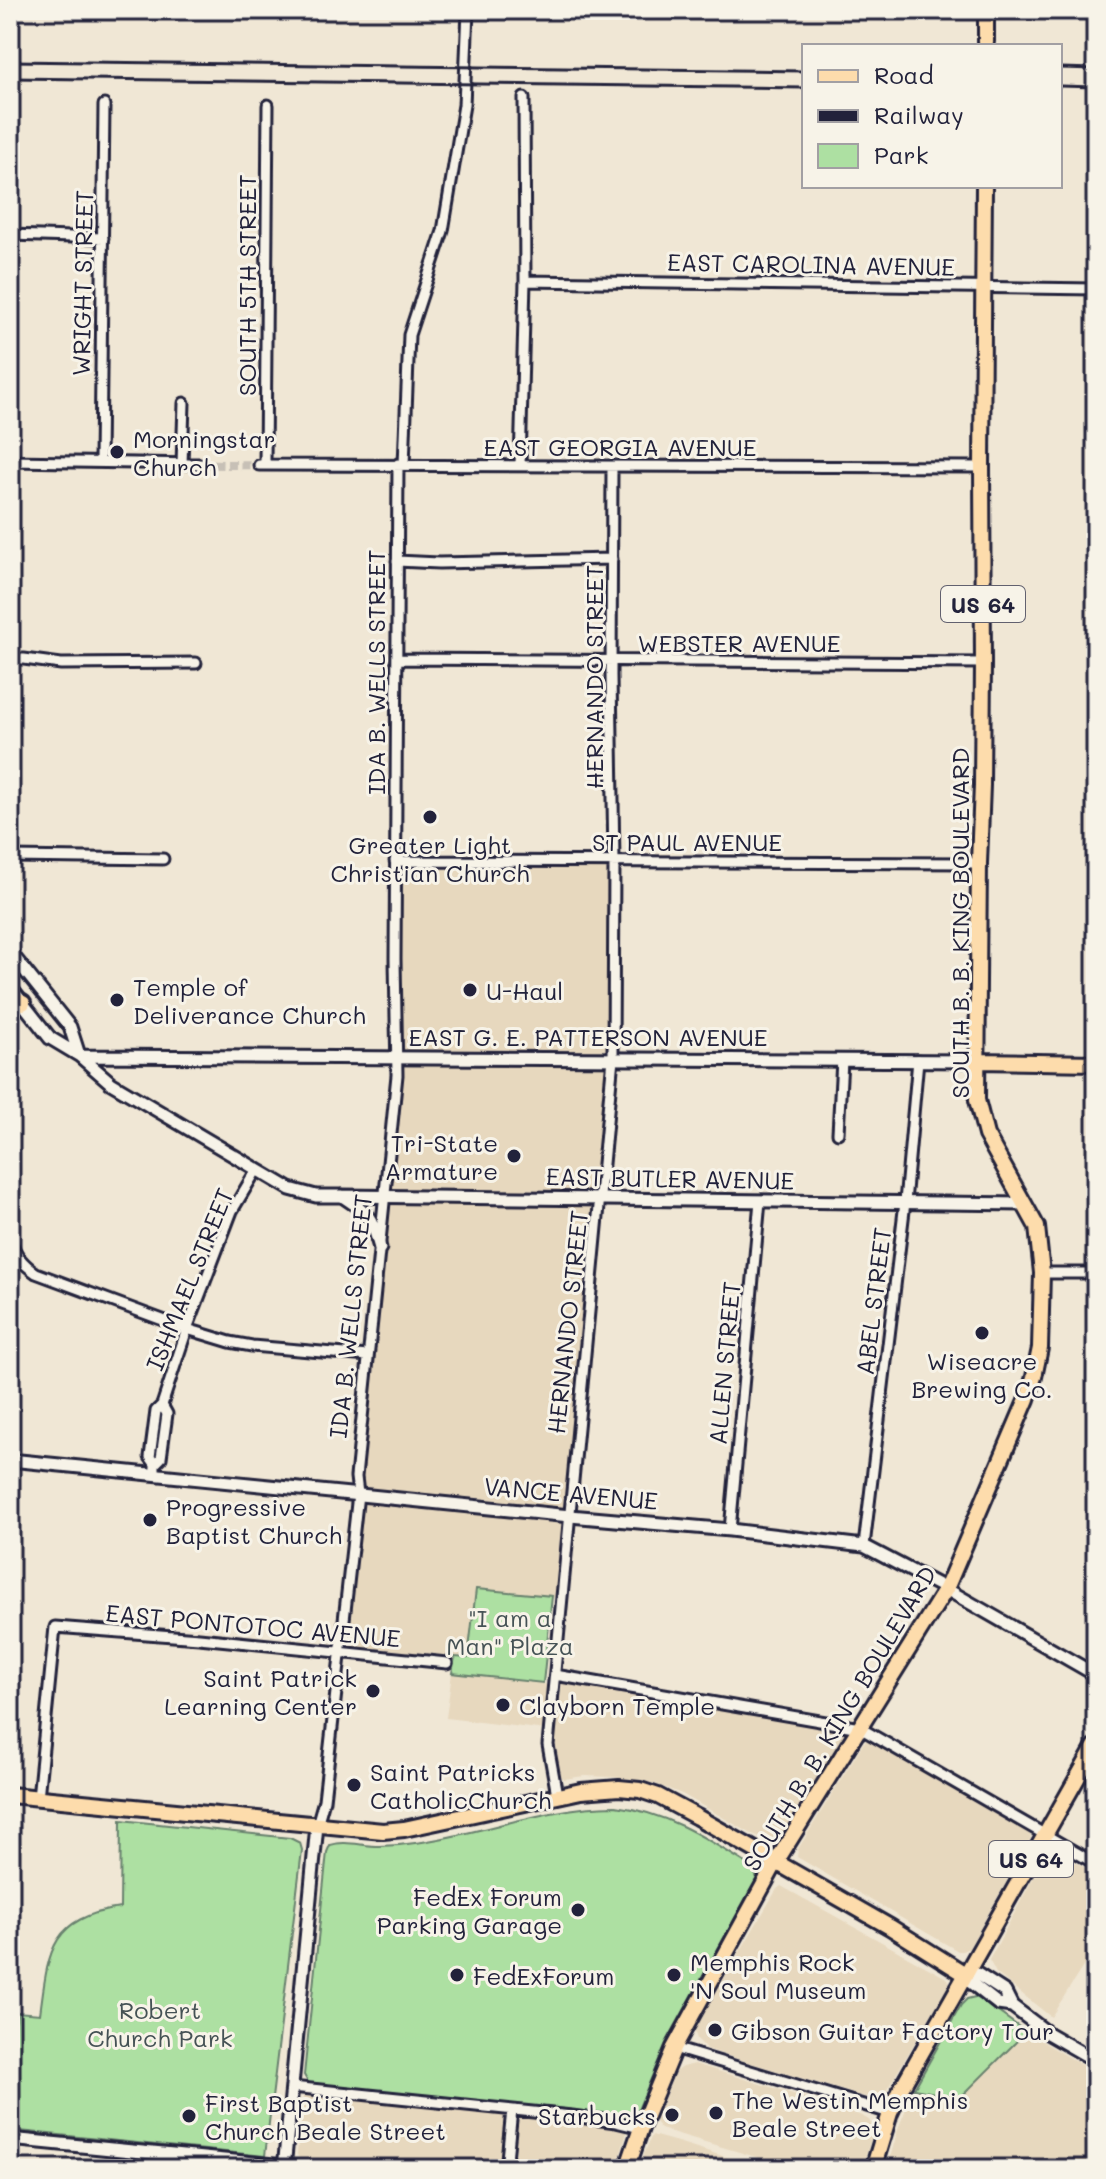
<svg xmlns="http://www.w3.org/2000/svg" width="1106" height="2179" viewBox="0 0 1106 2179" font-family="Mali,sans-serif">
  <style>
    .built { fill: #e7d8be }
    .green { fill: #ade0a2; stroke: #68816e; stroke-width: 2 }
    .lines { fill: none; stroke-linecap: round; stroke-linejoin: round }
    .minor-tunnel { stroke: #c7c0b6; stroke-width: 9; stroke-dasharray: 9 4.5; stroke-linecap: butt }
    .pedestrian-casing { stroke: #22223b; stroke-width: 13 }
    .minor-casing { stroke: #22223b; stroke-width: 15 }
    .tertiary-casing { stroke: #22223b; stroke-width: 17 }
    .primary-casing { stroke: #22223b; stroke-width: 20 }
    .pedestrian { stroke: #f7f3e8; stroke-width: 7 }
    .minor { stroke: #f7f3e8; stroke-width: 9 }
    .tertiary { stroke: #f7f3e8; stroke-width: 11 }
    .primary { stroke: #fddcac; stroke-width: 14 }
    .rail { stroke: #22223b; stroke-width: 3 }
    .poi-dot { fill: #22223b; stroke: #f7f3e8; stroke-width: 3 }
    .labels { text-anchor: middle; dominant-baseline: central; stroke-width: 6; stroke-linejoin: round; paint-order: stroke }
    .shield { fill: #f7f3e8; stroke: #62616f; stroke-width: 2 }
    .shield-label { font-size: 22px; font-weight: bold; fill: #22223b }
    .street-label { font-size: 24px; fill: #22223b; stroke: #f7f3e8 }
    .poi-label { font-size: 24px; fill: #22223b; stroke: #f7f3e8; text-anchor: start }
    .park-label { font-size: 24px; fill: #455255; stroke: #f7f3e8 }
  </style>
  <rect width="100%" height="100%" fill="#f0e7d5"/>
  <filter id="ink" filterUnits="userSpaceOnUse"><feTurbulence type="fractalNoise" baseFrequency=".0125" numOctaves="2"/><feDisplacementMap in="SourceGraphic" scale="16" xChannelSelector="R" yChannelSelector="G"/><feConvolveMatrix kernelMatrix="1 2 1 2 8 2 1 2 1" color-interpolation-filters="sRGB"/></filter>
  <g filter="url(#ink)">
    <!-- built -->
    <path class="built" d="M610,864L608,1052L401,1051L399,865Z
      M401,1061L607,1063L595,1194L390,1190Z
      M389,1200L595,1203L570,1440L566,1509L361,1489L369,1391Z
      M360,1497L565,1519L557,1595L468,1658L455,1657L446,1661L344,1651Z
      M452,1673L543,1683L552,1689L546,1730L446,1718Z
      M562,1682L847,1729V1732L785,1831L779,1837L768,1840L750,1833L682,1794L653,1783L613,1777L584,1776L564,1779L560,1775L555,1739Z
      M869,1740L1029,1833L1031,1838L969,1948L962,1951H958L797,1857L798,1849L864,1742Z
      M1049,1849H1053L1096,1874V1946L1051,2017L996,1973L989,1960Z
      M781,1886L948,1979L950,1983L947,1988L885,2093L881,2096L867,2097L855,2094L744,2061L707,2049L697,2039L695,2033L696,2026L777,1889Z
      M1026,2032L1096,2073V2162L1092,2169H887L898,2129L914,2089L960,2098Z
      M695,2064L784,2091L862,2116L869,2120L874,2129L862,2169H797L661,2129L655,2122L675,2072L682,2067Z
      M304,2095L503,2114L505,2120L500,2169H366L300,2161L297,2154Z
      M522,2116L610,2124L626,2129V2136L616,2169H514L518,2121Z
      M652,2135L681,2143L764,2169H638Z
      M102,2157L150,2163L149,2169H101Z"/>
    <!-- green -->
    <path class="green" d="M476,1589L552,1596L543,1683L452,1673L455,1657L468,1658Z
      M615,1806C669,1813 706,1838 752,1867L757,1878L666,2043L638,2110L633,2116L309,2084L304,2075L327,1852L330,1845C345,1840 362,1846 379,1846C391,1846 403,1845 415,1843C483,1834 546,1806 615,1806Z
      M121,1820L290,1838L300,1843L302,1850L265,2156L10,2130V2083L17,2012L40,2014C48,1954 49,1918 120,1908Z
      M975,1997L980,1999L1026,2032L960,2098L914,2089L961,2005L967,1999Z"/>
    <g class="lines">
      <!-- minor-tunnel -->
      <path class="minor-tunnel" d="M200,464L259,465"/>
      <!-- pedestrian casing -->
      <g class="pedestrian-casing">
        <path id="pedestrian" d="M284,2166L310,2169"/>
      </g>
      <!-- minor casing -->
      <g class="minor-casing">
        <path id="minor" d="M10,235L103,238
          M525,281L1096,289
          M10,461L200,464
          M100,462L104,105
          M182,464L184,403
          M259,465L982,467
          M265,465L268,105
          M404,465L409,335L443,231L464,105L468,10
          M520,465L525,281L524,98
          M397,561L439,563L612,559
          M10,659H24L61,664L196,663
          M398,659L983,663
          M10,857L163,859
          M395,861L979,863
          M838,1133L842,1060
          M10,1240C16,1256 23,1264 36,1273L187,1329L230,1342L252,1346L368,1356
          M1042,1273H1096
          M155,1464L161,1458L167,1414L162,1405
          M155,1474V1464L150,1457L156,1411L162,1405L187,1329L232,1211L257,1169
          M730,1530L760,1201
          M864,1546L905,1202L918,1060
          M555,1675L860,1728L1096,1864
          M557,1795L548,1745L613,1058L614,861L611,676L612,467
          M38,1798L55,1627L199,1638L447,1663
          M317,1825L324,1800L358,1494L356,1477L397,1075L395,959L398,464
          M674,2048L890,2113
          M292,2087L572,2116L616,2122L641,2128
          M506,2169L512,2110"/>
      </g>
      <!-- tertiary casing -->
      <g class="tertiary-casing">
        <path id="tertiary" d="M10,952L70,1027L79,1055
          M10,987L50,1038L80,1056L111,1083L290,1189L316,1196H341L1025,1204
          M80,1056L977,1061
          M342,1196C371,1215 370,1214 380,1248
          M10,1460L570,1516L730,1530L864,1546L946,1589L1096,1675
          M965,1974H977L1005,1992L1012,2006L1049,2034L1096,2061
          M965,1974L970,1982L998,2004L1012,2006
          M10,2139L284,2166
          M284,2169L317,1825"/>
      </g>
      <!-- primary casing -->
      <g class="primary-casing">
        <path id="primary" d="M986,10V42
          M10,997L23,1003
          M977,1061L1096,1063
          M10,1795L383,1831L404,1829L581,1791L619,1788L640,1790L658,1796L697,1817L890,1927L965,1974
          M627,2169L641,2128L674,2048L776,1862L946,1589L1027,1399L1034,1377L1040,1348L1042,1273L1037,1227L986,1135L977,1100L979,863L982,785L983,663L982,467L984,186
          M873,2169L890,2113L902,2087L1096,1745"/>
      </g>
      <!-- pedestrian -->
      <use href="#pedestrian" class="pedestrian"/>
      <!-- minor -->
      <use href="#minor" class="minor"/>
      <!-- tertiary -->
      <use href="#tertiary" class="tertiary"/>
      <!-- primary -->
      <use href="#primary" class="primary"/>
      <!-- rail -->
      <path class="rail" d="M10,61L804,71
        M1060,68L1096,69
        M10,78L804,88
        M1060,86L1096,87"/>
    </g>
  </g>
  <!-- markers -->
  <g class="poi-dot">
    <circle cx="117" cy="452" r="8"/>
    <circle cx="430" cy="817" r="8"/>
    <circle cx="470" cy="990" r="8"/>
    <circle cx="117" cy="1000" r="8"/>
    <circle cx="514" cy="1156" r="8"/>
    <circle cx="982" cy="1333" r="8"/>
    <circle cx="150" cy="1520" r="8"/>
    <circle cx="373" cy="1691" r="8"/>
    <circle cx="503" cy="1705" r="8"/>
    <circle cx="354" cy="1785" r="8"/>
    <circle cx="578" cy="1910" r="8"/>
    <circle cx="457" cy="1975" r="8"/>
    <circle cx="674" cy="1975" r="8"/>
    <circle cx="715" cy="2030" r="8"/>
    <circle cx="716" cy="2113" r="8"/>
    <circle cx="672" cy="2115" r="8"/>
    <circle cx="189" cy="2116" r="8"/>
  </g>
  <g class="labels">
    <!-- shield labels -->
    <g class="shield">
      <rect x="941" y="586" width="84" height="36" rx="6"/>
      <rect x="989" y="1841" width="84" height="36" rx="6"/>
    </g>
    <g class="shield-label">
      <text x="983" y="604">US 64</text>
      <text x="1031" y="1859">US 64</text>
    </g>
    <!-- street labels -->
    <g class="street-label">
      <text transform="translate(811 264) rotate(1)">EAST CAROLINA AVENUE</text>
      <text transform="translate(82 283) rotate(-89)">WRIGHT STREET</text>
      <text transform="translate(246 285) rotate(-90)">SOUTH 5TH STREET</text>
      <text x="620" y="446">EAST GEORGIA AVENUE</text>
      <text x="739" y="642">WEBSTER AVENUE</text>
      <text transform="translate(375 672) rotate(-90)">IDA B. WELLS STREET</text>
      <text transform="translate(593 677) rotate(-90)">HERNANDO STREET</text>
      <text x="687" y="841">ST PAUL AVENUE</text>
      <text transform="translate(959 923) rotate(-90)">SOUTH B. B. KING BOULEVARD</text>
      <text x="588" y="1036">EAST G. E. PATTERSON AVENUE</text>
      <text transform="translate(670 1178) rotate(1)">EAST BUTLER AVENUE</text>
      <text transform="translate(189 1279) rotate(-68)">ISHMAEL STREET</text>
      <text transform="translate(873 1301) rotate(-83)">ABEL STREET</text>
      <text transform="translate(350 1316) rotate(-84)">IDA B. WELLS STREET</text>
      <text transform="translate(567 1322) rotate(-84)">HERNANDO STREET</text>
      <text transform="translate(724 1363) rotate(-85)">ALLEN STREET</text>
      <text transform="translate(571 1493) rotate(5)">VANCE AVENUE</text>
      <text transform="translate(253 1625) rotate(5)">EAST PONTOTOC AVENUE</text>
      <text transform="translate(839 1718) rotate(-59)">SOUTH B. B. KING BOULEVARD</text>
    </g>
    <!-- poi labels -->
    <g class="poi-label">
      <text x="133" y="438">Morningstar<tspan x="133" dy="28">Church</tspan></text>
      <text x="430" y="844" text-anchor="middle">Greater Light<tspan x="430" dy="28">Christian Church</tspan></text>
      <text x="133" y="986">Temple of<tspan x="133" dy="28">Deliverance Church</tspan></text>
      <text x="486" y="990">U-Haul</text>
      <text x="498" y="1142" text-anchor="end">Tri-State<tspan x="498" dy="28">Armature</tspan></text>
      <text x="982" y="1360" text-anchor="middle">Wiseacre<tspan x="982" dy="28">Brewing Co.</tspan></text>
      <text x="166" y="1506">Progressive<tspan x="166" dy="28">Baptist Church</tspan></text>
      <text x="357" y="1677" text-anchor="end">Saint Patrick<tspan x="357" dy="28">Learning Center</tspan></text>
      <text x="519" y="1705">Clayborn Temple</text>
      <text x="370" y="1771">Saint Patricks<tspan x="370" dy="28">CatholicChurch</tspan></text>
      <text x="562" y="1896" text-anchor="end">FedEx Forum<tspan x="562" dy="28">Parking Garage</tspan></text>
      <text x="690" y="1961">Memphis Rock<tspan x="690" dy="28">'N Soul Museum</tspan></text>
      <text x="473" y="1975">FedExForum</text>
      <text x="731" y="2030">Gibson Guitar Factory Tour</text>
      <text x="732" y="2099">The Westin Memphis<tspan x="732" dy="28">Beale Street</tspan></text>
      <text x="205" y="2102">First Baptist<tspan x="205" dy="28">Church Beale Street</tspan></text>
      <text x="656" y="2115" text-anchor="end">Starbucks</text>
    </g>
    <!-- park labels -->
    <g class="park-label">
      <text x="510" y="1617">"I am a<tspan x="510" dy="28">Man" Plaza</tspan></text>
      <text x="160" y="2009">Robert<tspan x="160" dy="28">Church Park</tspan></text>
    </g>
  </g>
  <!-- margin -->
  <rect width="1106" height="2179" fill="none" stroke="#f7f3e8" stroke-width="40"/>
  <rect x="20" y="20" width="1066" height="2139" fill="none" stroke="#22223b" stroke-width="3" filter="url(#ink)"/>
  <!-- legend -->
  <rect x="802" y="44" width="260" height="144" fill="#f7f3e8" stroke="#a29fa3" stroke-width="2"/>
  <rect x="818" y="70" width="40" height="12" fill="#fddcac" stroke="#a29fa3" stroke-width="2"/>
  <text x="874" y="84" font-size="24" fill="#22223b">Road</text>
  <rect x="818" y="110" width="40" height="12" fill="#22223b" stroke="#a29fa3" stroke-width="2"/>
  <text x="874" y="124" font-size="24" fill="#22223b">Railway</text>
  <rect x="818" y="144" width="40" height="24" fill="#ade0a2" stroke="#a29fa3" stroke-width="2"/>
  <text x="874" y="164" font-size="24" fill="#22223b">Park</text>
</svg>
